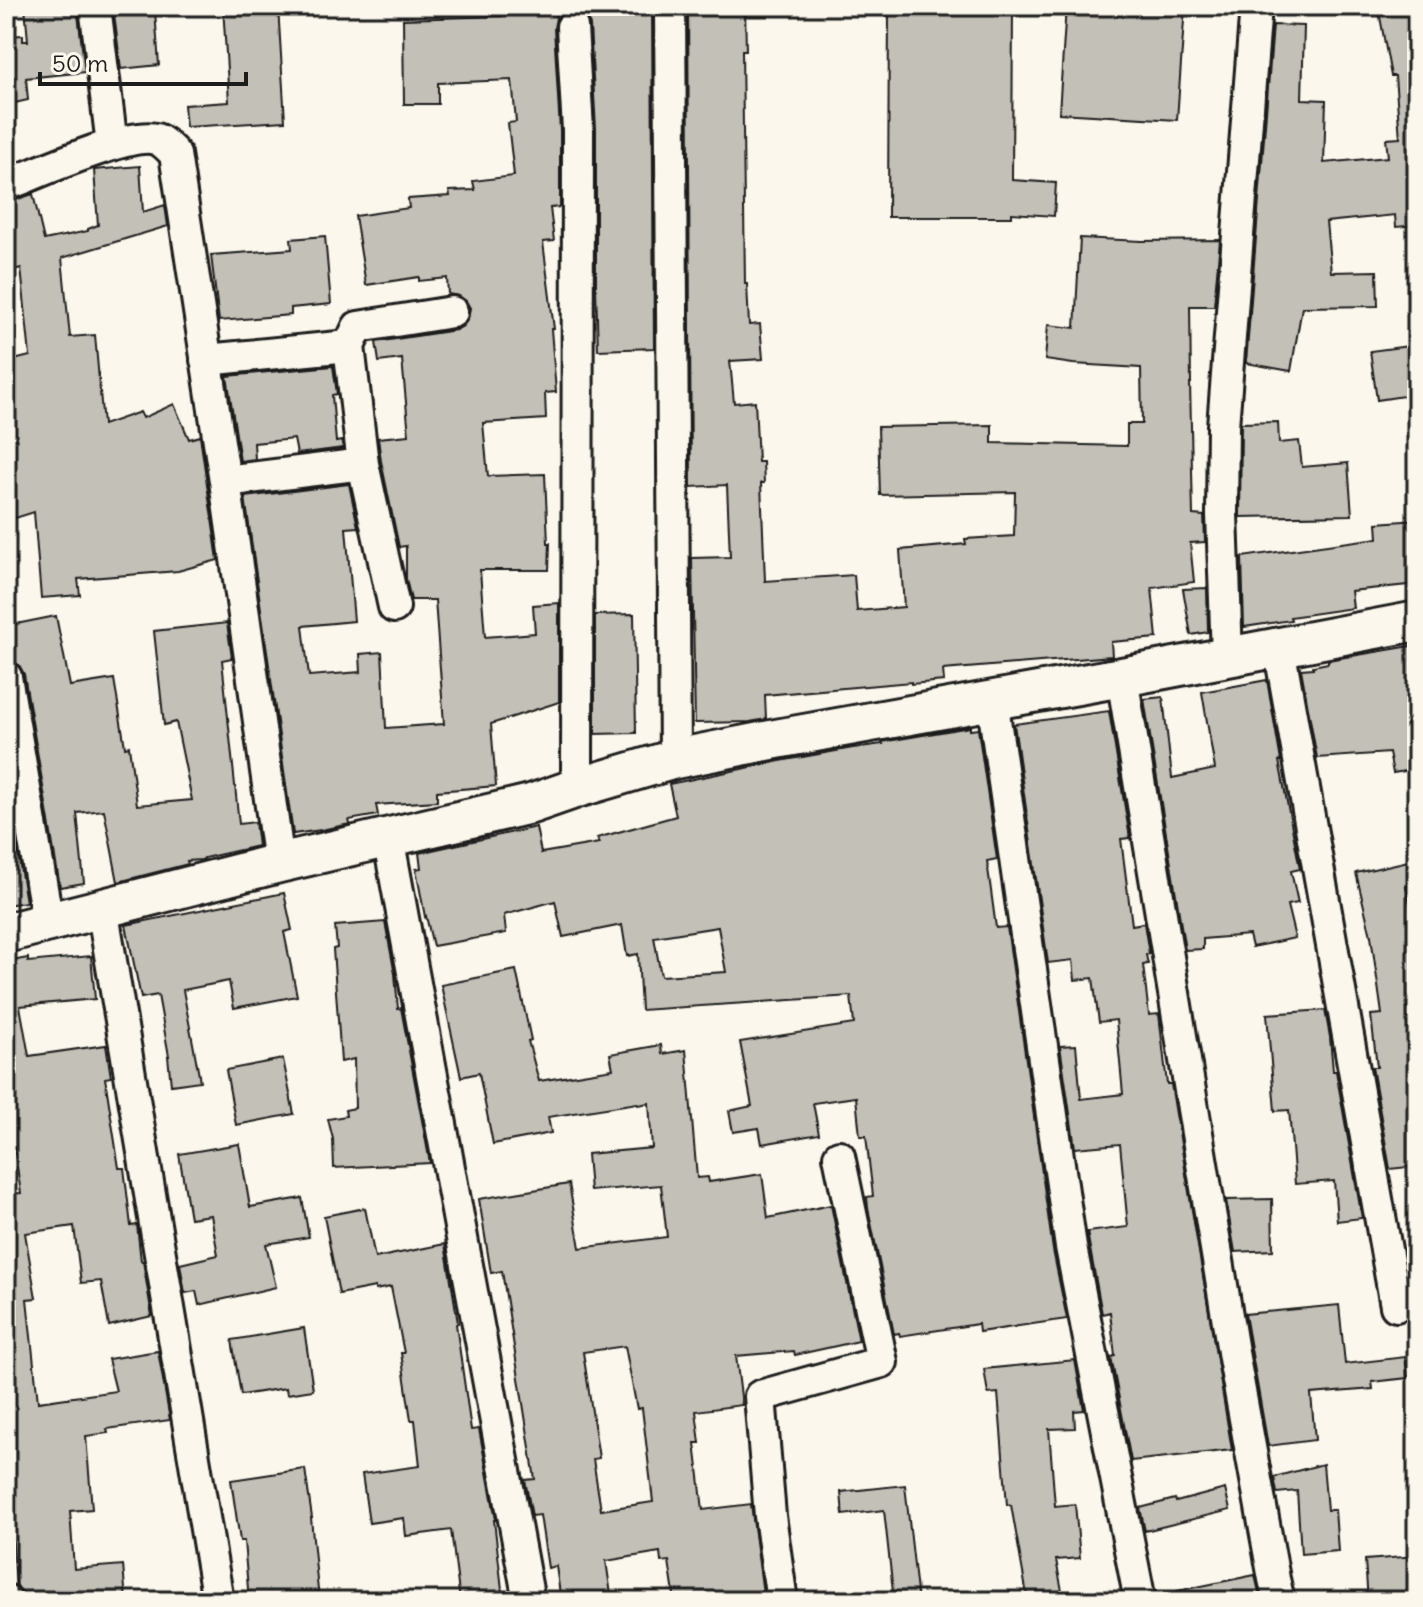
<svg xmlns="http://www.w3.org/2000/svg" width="1423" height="1607" viewBox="0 0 1423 1607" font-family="Delius,sans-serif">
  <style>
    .building { fill: #c3c0b8; stroke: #1c1c1c; stroke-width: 2; fill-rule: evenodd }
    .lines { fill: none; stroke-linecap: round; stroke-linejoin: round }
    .minor-casing { stroke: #1c1c1c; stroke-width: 36 }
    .tertiary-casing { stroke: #1c1c1c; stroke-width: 44 }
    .minor { stroke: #fbf7ec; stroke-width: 30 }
    .tertiary { stroke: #fbf7ec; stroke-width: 38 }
  </style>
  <rect width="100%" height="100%" fill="#fbf7ec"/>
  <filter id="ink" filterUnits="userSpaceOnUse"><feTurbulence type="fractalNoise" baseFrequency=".0125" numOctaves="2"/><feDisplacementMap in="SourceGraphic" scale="16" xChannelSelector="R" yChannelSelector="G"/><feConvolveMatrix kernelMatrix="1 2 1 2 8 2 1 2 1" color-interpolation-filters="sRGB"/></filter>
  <g filter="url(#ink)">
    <!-- building -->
    <path class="building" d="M25,6H77L85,72L26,78L28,100L6,105V36L23,35V41H28Z
      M223,6H278L285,121L186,127L184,105L229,102Z
      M598,6H652L654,348L598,350L596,287V129L590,26L588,18L598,19Z
      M688,6H745L746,50H742L745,284H747L749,325L760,324L763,359L730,361L734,403L755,401L758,462H763L764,483H761L765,581L854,575L857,611L904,607L900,550L966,544L965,539L1014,536L1015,492L880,495L878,427L992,425V443L1127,446V424H1142L1141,368L1073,364L1045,360L1048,325L1075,328L1080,238L1142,241L1220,240L1214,306H1190L1191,383H1190L1193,515L1204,516L1205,542L1190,543L1194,582L1152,588L1157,638L1111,642L1112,656L943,670L944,681L911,684V682L765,695L766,719L750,722L695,723L692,558L730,557L727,485L691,487Z
      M889,6H1013L1012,180L1056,183L1054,216L1012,213V217H888Z
      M1066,6H1185L1177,120L1059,113Z
      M1378,6H1417V225L1396,227L1395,215L1326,222L1331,272L1377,271L1378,306L1302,307L1291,371L1246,363L1273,25L1304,26L1302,99L1326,100L1324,163L1388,157L1386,139L1400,138L1395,76H1391Z
      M554,8L556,18L554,28L560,131V207L550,208L554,241L543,242L554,329H551L556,392L545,393L546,419L483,423L488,476L545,474L548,543H550L549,570H480L485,637L535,633L533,605L559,603V702L491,724L496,786L437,791V801L376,805L378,815L349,820L350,824L321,830L293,834L245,497L349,484L358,527L346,528L354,621L303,626L309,676L361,672L360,654L382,652L386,728L444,724L435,600H411L406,579V546L399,547L381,461L378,438L409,435L402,359L379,362L376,342L456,330L463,326L468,319L470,308L466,301L459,296L448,294L447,278L419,281V277L366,285L355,216L409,208L408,199L450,196L449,191L475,190L473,181L514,176L508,123L516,122L512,80L438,83V104H404L403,19L502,16L501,11Z
      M155,11L159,65L121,69L114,14Z
      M140,166L143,212L165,205L168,226L62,258L70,337L95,335L103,425L140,412L143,418L174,404L189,439L200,436L218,560L178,571L78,579L80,595L41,598L34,512L6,521V362L30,356L21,268L6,272V203L33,194L44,240L88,231V229L98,225L94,170Z
      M325,236L331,304L291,308V315L219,321L211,255L292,249L291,239Z
      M1417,345V394L1377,400L1370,351Z
      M333,366L337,394L332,395L336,442L342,441L343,448L297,454L294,439L254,443L255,459L240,461L227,376Z
      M1278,422L1279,443L1299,441L1302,467L1348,463L1352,515L1240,517L1241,423Z
      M1417,520V584L1351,591L1353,608L1290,617L1291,620L1244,627L1242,557L1378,538L1377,523Z
      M1207,588L1208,632L1191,635L1183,589Z
      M634,614L636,733L595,734V615Z
      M56,616L70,686L114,679L125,747L129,746L137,805L192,800L176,722L164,725L154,631L227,623L232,658L222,660L239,824L255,822L258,846L204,858V859L201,860L187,861L188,864L118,882L104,810L77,813L84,883L60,887L24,674L19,665L10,660L6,641V626Z
      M1417,645V769L1393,773L1389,753L1317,758L1301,669L1313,668V666L1328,663V660Z
      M1267,680L1281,761H1279L1300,869L1291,871L1298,903L1287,905L1295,938L1252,947L1249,935L1203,939V949L1185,950L1144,699L1163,697L1172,778L1215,769L1202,692Z
      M1109,711L1130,838L1121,839L1132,925L1144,923L1149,954L1146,955L1148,964L1143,965L1149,1015L1159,1014L1167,1084H1171L1232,1450L1131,1461L1111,1357L1115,1356L1110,1312L1102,1314L1087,1232L1128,1227L1120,1144L1075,1148L1060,1046L1076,1045L1081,1099L1123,1094L1116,1020L1099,1022L1093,978L1075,980L1073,960L1048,963L1014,724Z
      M970,727V730L978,729L997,859L987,861L996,928L1007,927L1053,1250L1067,1319L979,1332L978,1324L900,1336L899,1333L894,1334L868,1208L867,1197L873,1196L866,1136H860L856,1097L813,1103L819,1134L762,1144L759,1128L733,1132L729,1111L752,1106L740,1042L854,1024L851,996L641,1010L638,954L627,956L622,925L563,937L555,901L504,915L506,933L433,946L426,916L425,917L416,869L421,868L419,853L536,827L541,853L599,843L597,838L676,816L669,784L780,761L853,748L883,744L882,742ZM718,927L726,972L661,976L654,937Z
      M6,784L26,902L6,905Z
      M1417,859V885L1406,886L1417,935V1166L1390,1169L1372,1067H1377L1371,1015L1382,1014L1371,936L1356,873Z
      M284,893L292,930L284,932L297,996L234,1008L229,981L183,990L200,1081L171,1085L168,1056H169L158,995L141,998L126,925Z
      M385,922L395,974L398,1009L401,1008L430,1163L334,1168L333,1139L328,1119L346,1116L345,1110L355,1108L354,1059L341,1062L333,949L337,948L335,926Z
      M91,956L95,999L20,1006L29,1056L106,1045L111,1077L105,1078L119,1168H124L131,1226L137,1225L141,1261H143L152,1316L109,1326L101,1281L81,1283L74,1226L25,1233L36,1298L27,1299L38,1402L116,1391L108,1359L158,1351L170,1420L107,1429L108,1433L86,1436L92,1509L70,1511L74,1569L123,1565L126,1601H24L22,1592L16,1585L12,1531L10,1532L6,1491V1194L21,1193L14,1147L6,1148V962L28,958V962Z
      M516,970L531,1040L528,1041L539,1081L613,1069L610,1054L661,1045L662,1054L686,1050L697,1178L708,1177L709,1182L762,1174L768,1218L831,1205L859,1341L795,1355L794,1351L736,1356L742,1405L696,1411L700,1443H695L703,1510L751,1504L764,1601H675L669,1561L661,1562L660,1552L606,1561L612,1601H561L556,1566L548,1568L540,1515L532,1516L525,1480L535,1479L502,1271L491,1273L479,1199L569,1184L580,1248L667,1237L661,1185L590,1191L587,1154L652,1148L649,1103L638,1105L637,1103L548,1117L551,1133L493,1144L479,1073L461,1077L441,985ZM625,1346L637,1409L642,1408L653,1502L601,1510L593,1459L599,1458L583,1352Z
      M1325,1010L1330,1037L1333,1071H1336L1362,1218L1337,1221L1334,1181L1295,1184L1289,1110L1275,1111L1267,1014Z
      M283,1059L294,1114L236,1125L226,1070Z
      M239,1144L250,1207L302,1198L309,1237L266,1244L276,1287L199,1305L196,1291L185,1293L180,1264L218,1255L211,1215L190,1218L179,1154Z
      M1272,1199L1273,1250L1235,1252L1226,1200Z
      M365,1208L375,1258L445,1244L458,1323L456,1324L471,1430L479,1429L496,1520H494L503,1598L460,1601L451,1530L406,1536L404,1518L369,1523L362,1474L420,1466L415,1420H411L401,1353H404L391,1287L375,1290V1287L339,1294L324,1216Z
      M1339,1305L1345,1364L1405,1357L1408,1378L1372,1382L1373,1389L1311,1394L1315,1440L1268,1446L1245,1314Z
      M304,1328L313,1390L287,1394L286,1388L241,1395L232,1340Z
      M1075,1360L1084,1410L1074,1411L1075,1428L1049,1429L1055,1506L1075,1504L1080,1558L1056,1560L1064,1601H1028L1011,1505H1007L998,1393L988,1394L984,1369Z
      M1323,1464L1327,1510H1335L1338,1551L1301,1554L1297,1491L1277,1493L1274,1477Z
      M305,1469L312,1518H311L319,1601H249L244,1541H240L231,1480Z
      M905,1485L918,1601H894L884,1510L843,1515L841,1492Z
      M1225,1489L1230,1510L1145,1531L1140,1508L1175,1499L1176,1502Z
      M1417,1556V1601H1368L1365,1560Z
      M1255,1575L1261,1601H1178L1177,1591Z"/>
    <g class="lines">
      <!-- minor casing -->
      <g class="minor-casing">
        <path id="minor" d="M95,6L112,145
          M670,6L675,759
          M572,27L578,130L577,788
          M6,185C36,174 129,131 156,139C163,141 170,149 175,154L225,481L279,863
          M206,360L349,346
          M225,481L363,464
          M394,607L363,464L349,346L358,327L452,312
          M1279,647L1396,1306
          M1227,657L1222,514L1223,426L1256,6
          M6,677L48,923
          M1122,677L1234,1358L1274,1579L1279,1601
          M992,699L1071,1247L1140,1601
          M388,837L529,1601
          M102,907L218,1601
          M6,1600V1601
          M782,1601L770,1516L760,1396L882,1362L839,1156"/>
      </g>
      <!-- tertiary casing -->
      <g class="tertiary-casing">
        <path id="tertiary" d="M6,933L279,863L531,804L577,788L675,759L776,739L1122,677L1417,621"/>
      </g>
      <!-- minor -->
      <use href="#minor" class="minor"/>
      <!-- tertiary -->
      <use href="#tertiary" class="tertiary"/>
    </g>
  </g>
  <!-- margin -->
  <rect width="1423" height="1607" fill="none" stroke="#fbf7ec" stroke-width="32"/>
  <rect x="16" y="16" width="1391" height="1575" fill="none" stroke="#1c1c1c" stroke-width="3" filter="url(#ink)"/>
  <!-- scale -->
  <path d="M40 72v12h206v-12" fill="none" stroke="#1c1c1c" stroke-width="4"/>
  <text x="52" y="72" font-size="24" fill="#1c1c1c" stroke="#fbf7ec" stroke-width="6" paint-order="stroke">50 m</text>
</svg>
